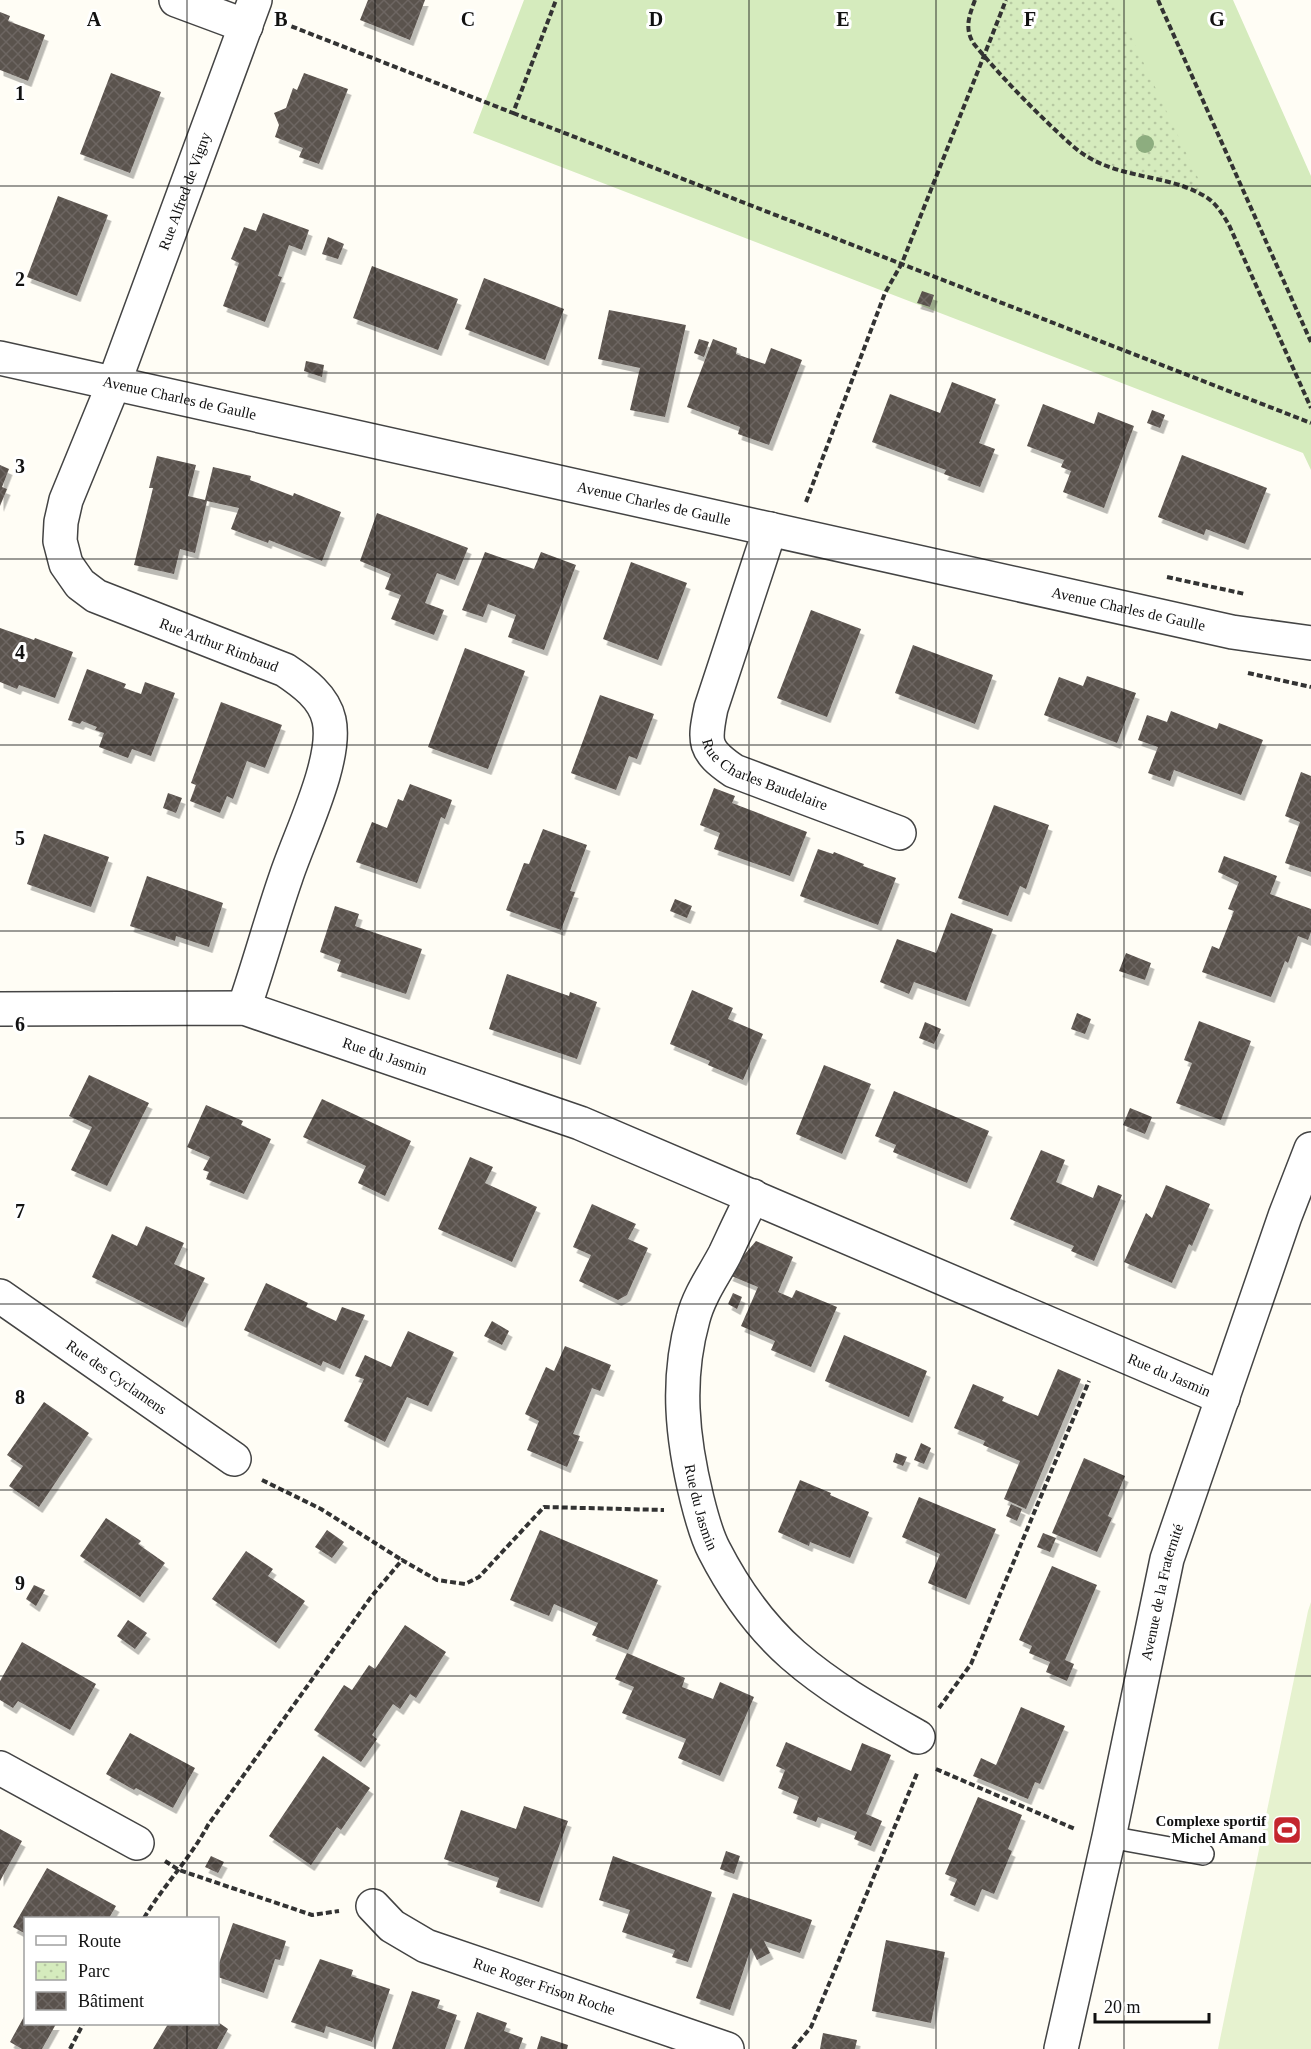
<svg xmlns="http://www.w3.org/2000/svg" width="1311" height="2049" viewBox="0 0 1311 2049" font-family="Georgia,serif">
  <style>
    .grass { fill: #d5ebbd }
    .park { fill: url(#park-dots) }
    .pitch { fill: #e6f2cf }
    .building { fill: url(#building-cross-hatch); filter: url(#shadow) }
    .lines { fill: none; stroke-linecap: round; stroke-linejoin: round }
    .service-casing { stroke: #444; stroke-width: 24 }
    .minor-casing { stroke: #444; stroke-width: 36 }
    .path { stroke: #333; stroke-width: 4; stroke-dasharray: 6 3; stroke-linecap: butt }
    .service { stroke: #fff; stroke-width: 21 }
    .minor { stroke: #fff; stroke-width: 33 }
    .tree { fill: #8dad7f }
    .grid { fill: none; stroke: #111; stroke-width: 1.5; stroke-opacity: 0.55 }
    .labels { text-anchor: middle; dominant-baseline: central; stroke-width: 6; stroke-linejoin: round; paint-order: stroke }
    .street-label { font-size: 15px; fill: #111; stroke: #fff }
    .poi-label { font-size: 15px; font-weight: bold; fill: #111; stroke: #fff; text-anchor: end }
    .grid-label { font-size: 20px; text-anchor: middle; font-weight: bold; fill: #111; stroke: #fff; stroke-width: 6; stroke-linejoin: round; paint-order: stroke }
  </style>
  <defs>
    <pattern id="park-dots" width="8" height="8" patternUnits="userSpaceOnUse" patternTransform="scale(1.5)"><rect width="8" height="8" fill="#d5ebbd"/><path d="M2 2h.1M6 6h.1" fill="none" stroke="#b6c8a1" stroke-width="1.8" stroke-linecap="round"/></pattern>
    <pattern id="building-cross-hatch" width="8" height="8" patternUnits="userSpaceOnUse" patternTransform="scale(1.5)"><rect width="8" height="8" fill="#5a524d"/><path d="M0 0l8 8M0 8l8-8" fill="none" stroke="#6d6662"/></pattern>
    <filter id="shadow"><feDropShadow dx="3.5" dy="6" stdDeviation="0" flood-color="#0004"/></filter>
  </defs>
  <rect width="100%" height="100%" fill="#fffdf5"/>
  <!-- grass -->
  <path class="grass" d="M524,0H1233L1311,176V470L1303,453L473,133Z"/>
  <!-- park -->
  <path class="park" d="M1006,0H1114L1207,197L1089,158L985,57Z"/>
  <!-- pitch -->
  <path class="pitch" d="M1311,1602V2049H1218L1308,1611Z"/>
  <!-- building -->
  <path class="building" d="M368,0H425L410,40L360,20Z
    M0,12L10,16L8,21L45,35L28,81L0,70Z
    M111,73L161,92L130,173L80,154Z
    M304,73L348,89L319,164L299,157L303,148L275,137L279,125L274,113L286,108L293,88L297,90Z
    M58,196L108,215L77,296L27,277Z
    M263,213L309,230L302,250L289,245L278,276L282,277L265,322L223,306L239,263L231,259L244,227L256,231Z
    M328,237L344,244L338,259L322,254Z
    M372,266L458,299L438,350L353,318Z
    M484,278L564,309L545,360L465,329Z
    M922,291L934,295L930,307L917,303Z
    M609,310L686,325L665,417L630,410L640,368L598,359Z
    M699,339L709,342L704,357L694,353Z
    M713,339L737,348L736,354L765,364L771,348L802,360L769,445L738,434L740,427L687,407Z
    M306,361L324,365L322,377L304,371Z
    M952,382L996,399L979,443L995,449L980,487L944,474L946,470L872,442L890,394L940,413Z
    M1043,404L1094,424L1098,412L1134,426L1104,508L1063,492L1071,471L1061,467L1064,460L1027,446Z
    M1152,410L1165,415L1160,428L1147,423Z
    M1182,455L1267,488L1245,544L1206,529L1204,535L1158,517Z
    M157,456L196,465L188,496L205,500L213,467L251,476L250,480L293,496L294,493L341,512L322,561L269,540L268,543L231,529L239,508L207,501L195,553L180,549L174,574L134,565L153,488H149Z
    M0,465L9,469L2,487L7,489L0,506Z
    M377,513L468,548L455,580L437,573L425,603L444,610L434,635L391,619L401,595L385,589L391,574L360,561Z
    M485,552L534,569L541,552L576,565L544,650L508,637L516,615L488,604L483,617L462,610Z
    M631,562L687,583L658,660L603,639Z
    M811,610L861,629L827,717L777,698Z
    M0,628L34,640L35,638L73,652L55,698L19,685L17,689L0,682Z
    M913,645L993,675L975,724L895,693Z
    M465,648L525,671L488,769L428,747Z
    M87,669L126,684L124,688L141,694L145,682L175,693L151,756L132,749L128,758L99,747L104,733L95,730L97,727L82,721L80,724L68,720Z
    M1087,676L1136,693L1117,743L1044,715L1059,677L1083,686Z
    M600,695L654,714L637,759L629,756L616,790L571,773Z
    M221,702L282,725L265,768L247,761L233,799L227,796L220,813L190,801L196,785L191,783Z
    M1171,711L1217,729L1219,723L1263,740L1241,795L1174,770L1170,781L1148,773L1158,747L1138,740L1147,715L1167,722Z
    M1301,772L1311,776V872L1285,863L1300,822L1285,816Z
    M410,784L452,800L445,819L441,817L417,883L356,862L372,822L387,828L398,799L403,801Z
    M714,788L735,796L732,803L807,832L790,876L714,849L720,833L700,825Z
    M168,793L182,798L176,813L163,808Z
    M994,805L1049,825L1026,889L1020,886L1008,916L958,898Z
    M543,829L587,845L570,891L575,892L561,930L506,910L524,863L529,864Z
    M44,834L109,857L91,907L27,884Z
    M818,849L833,854L834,852L861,863L864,864L863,866L896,878L878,925L800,896Z
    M1224,856L1277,876L1270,894L1311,909V932L1308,940L1298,936L1288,963L1285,961L1271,997L1202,972L1212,946L1219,949L1234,911L1228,909L1239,882L1218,872Z
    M147,876L223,903L209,947L176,936L175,941L130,926Z
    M675,899L692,906L687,918L670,911Z
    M335,906L359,914L355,926L422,949L406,994L337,971L341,960L320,952Z
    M951,913L993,929L966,1001L914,982L909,994L880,982L897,939L936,953Z
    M1126,953L1151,963L1145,980L1119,971Z
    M507,974L569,996L570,992L597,1002L577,1059L489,1029Z
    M692,990L733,1008L728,1019L763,1034L743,1080L708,1065L710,1061L670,1044Z
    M1077,1013L1091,1019L1085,1034L1071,1029Z
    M1199,1021L1251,1041L1221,1120L1176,1103L1192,1063L1184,1060Z
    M925,1022L941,1029L934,1044L919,1038Z
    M824,1065L871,1084L842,1154L796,1134Z
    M89,1075L149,1103L107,1186L71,1170L92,1127L69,1116Z
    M894,1091L989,1131L967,1183L893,1152L896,1145L875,1136Z
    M322,1099L411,1141L385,1196L358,1183L366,1166L303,1137Z
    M206,1105L243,1121L241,1125L271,1139L244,1194L206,1179L209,1172L203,1170L210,1157L187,1147Z
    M1130,1108L1152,1117L1145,1134L1123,1125Z
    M1041,1150L1065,1160L1056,1182L1093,1198L1098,1185L1122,1195L1094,1261L1071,1251L1074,1246L1010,1219Z
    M470,1157L493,1167L485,1183L537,1207L512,1262L438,1229Z
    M1166,1185L1210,1204L1192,1246L1189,1244L1172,1283L1124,1262L1146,1213L1152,1218Z
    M592,1204L636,1224L628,1239L648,1248L627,1295L618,1300L579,1281L591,1255L573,1247Z
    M146,1226L184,1243L174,1264L205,1278L183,1322L92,1277L112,1234L137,1246Z
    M756,1241L793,1257L778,1292L792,1298L796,1290L837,1307L811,1367L771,1350L775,1341L741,1326L758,1287L729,1275L732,1269Z
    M266,1283L308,1303L306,1307L336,1321L342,1307L365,1315L340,1369L323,1361L321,1366L244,1330Z
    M733,1293L742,1297L737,1309L728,1304Z
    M492,1321L509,1331L502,1345L484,1336Z
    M408,1331L454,1352L428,1406L407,1397L385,1442L344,1421L364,1379L355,1376L365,1355L391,1367Z
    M844,1335L927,1371L909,1417L825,1381Z
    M565,1346L611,1365L600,1391L592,1388L573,1434L580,1436L567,1467L527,1450L539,1421L525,1414L546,1367L554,1371Z
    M1058,1369L1081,1379L1026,1509L1004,1499L1020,1461L983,1445L985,1441L954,1428L973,1384L1004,1397L1002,1401L1038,1416Z
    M44,1402L89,1433L39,1507L9,1486L23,1466L7,1455Z
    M921,1443L931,1448L924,1464L914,1460Z
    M896,1453L907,1457L903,1466L893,1462Z
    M1084,1458L1125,1476L1108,1516L1112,1518L1097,1552L1052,1533Z
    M800,1480L831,1493L830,1495L869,1512L850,1558L810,1542L809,1546L778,1532Z
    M919,1497L996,1529L966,1599L928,1583L940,1554L902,1537Z
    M1011,1504L1022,1509L1017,1521L1006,1516Z
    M106,1518L141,1541L138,1544L165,1563L140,1597L80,1556Z
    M327,1530L344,1542L332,1558L315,1547Z
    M540,1530L658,1580L628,1650L592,1635L598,1623L554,1604L549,1616L510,1600Z
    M1043,1533L1056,1538L1050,1552L1037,1547Z
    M246,1551L273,1569L268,1576L305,1601L276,1643L212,1599Z
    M1052,1566L1097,1585L1065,1660L1074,1664L1067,1681L1046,1672L1050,1662L1029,1653L1032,1646L1019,1640Z
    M34,1585L45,1590L36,1606L26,1599Z
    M128,1620L147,1633L135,1649L117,1636Z
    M405,1625L446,1652L416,1698L410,1694L400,1709L393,1704L372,1735L377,1739L361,1762L314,1730L344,1685L352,1690L369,1665L375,1669Z
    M22,1642L96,1684L70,1730L18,1701L13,1708L0,1700V1681Z
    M627,1653L685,1678L682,1687L713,1699L720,1682L754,1697L720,1776L678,1758L686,1739L622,1713L634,1687L615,1679Z
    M1021,1707L1065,1726L1040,1784L1035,1782L1028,1799L973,1776L981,1758L996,1765Z
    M130,1733L195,1768L173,1808L136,1788L134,1790L106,1774Z
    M786,1742L851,1771L862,1743L891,1755L866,1814L882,1821L871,1846L854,1839L857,1832L818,1817L816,1822L793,1813L799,1797L778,1788L785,1770L776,1766Z
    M323,1756L370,1788L341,1830L337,1827L311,1865L269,1836Z
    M978,1797L1022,1815L1008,1849L1012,1851L994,1894L982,1889L975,1906L950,1895L957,1879L945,1874Z
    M524,1806L568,1821L539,1902L496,1887L499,1878L444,1859L461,1810L516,1829Z
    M0,1829L22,1841L0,1881Z
    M726,1851L740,1856L734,1874L720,1869Z
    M211,1856L224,1862L218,1873L205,1867Z
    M613,1856L712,1892L688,1962L672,1957L675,1950L622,1932L630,1910L599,1900Z
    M47,1868L116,1906L109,1918H26V1934L13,1927Z
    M733,1893L812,1920L800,1953L764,1941L770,1953L757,1960L751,1948L730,2010L696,1998Z
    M233,1923L286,1941L280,1960L275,1959L264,1993L218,1977V1966Z
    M886,1940L945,1952L931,2023L872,2011Z
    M320,1959L353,1970L351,1976L390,1989L372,2042L326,2026L324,2033L291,2022Z
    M412,1991L440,2000L437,2008L457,2015L445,2049H392Z
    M477,2012L507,2023L504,2031L523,2038L519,2049H464Z
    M26,2013V2024H56L42,2049H22L10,2042Z
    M218,2022L228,2029L217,2049H153L168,2024Z
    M823,2033L857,2040L855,2049H820Z
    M541,2036L568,2045L567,2049H537Z"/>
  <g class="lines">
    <!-- service casing -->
    <g class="service-casing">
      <path id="service" d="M1109,1837L1203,1854"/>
    </g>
    <!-- minor casing -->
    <g class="minor-casing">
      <g id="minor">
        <path d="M176,0L246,26"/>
        <path id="s1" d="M0,358L1232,632L1311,643"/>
        <path id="s2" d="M770,529L711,708C704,742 703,750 734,771L899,833"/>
        <path id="s3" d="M244,1008C259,965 271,920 286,877C299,837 338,760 329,720C324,697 303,682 285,670L96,596L80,584L66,564L60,541L61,522L66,500L114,383L255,0"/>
        <path id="s4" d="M0,1009L244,1008L580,1123L1223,1398"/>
        <path id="s5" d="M753,1196C743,1215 734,1235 725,1254C714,1275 699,1295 693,1319C676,1380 682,1438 697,1499C701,1515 706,1535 714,1550C734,1589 760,1626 793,1655C832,1689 874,1712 918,1737"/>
        <path id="s6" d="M0,1296L234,1459"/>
        <path d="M0,1768L137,1843"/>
        <path id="s7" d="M373,1906L392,1926L426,1946L727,2049"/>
        <path id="s8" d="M1061,2049L1109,1837L1167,1559L1285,1216L1311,1149"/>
      </g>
    </g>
    <!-- path -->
    <path class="path" d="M975,0C969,16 964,29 974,44C998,73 1023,99 1050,125C1062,136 1074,149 1088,157C1124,179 1171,175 1206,197C1217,204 1223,215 1229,225L1311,408
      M1158,0L1311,342
      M283,23L513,113L556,0
      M513,113L1311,423
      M806,502L885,293L902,263L1006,0
      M1167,577L1245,594
      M1248,673L1311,687
      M262,1480L321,1509L402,1560
      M939,1708L971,1664L1089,1381
      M936,1769L1075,1829
      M165,1861L179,1870L312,1915L339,1911
      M144,1918C163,1886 190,1859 208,1825L371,1597L402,1560L437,1580L465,1584L479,1577L544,1507L664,1510
      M70,2049L83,2024
      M793,2049L811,2027L918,1771"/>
    <!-- service -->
    <use href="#service" class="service"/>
    <!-- minor -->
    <use href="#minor" class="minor"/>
  </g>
  <!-- trees -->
  <circle class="tree" cx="1145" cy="144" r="9"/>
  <!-- grid -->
  <path class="grid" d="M187,0V1918M375,0V2049M562,0V2049M749,0V2049M936,0V2049M1124,0V2049M0,186H1311M0,373H1311M0,559H1311M0,745H1311M0,931H1311M0,1118H1311M0,1304H1311M0,1490H1311M0,1676H1311M0,1863H1311M187,2024V2049"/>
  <!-- icons -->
  <defs>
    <g id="stadium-square" transform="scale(1.5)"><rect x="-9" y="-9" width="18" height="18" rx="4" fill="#c4262e" stroke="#fff"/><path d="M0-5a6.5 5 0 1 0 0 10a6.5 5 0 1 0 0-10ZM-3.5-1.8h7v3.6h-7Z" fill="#fff"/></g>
  </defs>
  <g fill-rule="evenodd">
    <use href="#stadium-square" x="1287" y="1830"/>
  </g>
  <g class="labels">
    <!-- street labels -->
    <g class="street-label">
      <text stroke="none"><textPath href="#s3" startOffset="1014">Rue Alfred de Vigny</textPath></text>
      <text stroke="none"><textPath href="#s1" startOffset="184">Avenue Charles de Gaulle</textPath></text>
      <text stroke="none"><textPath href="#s1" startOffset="670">Avenue Charles de Gaulle</textPath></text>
      <text stroke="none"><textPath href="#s1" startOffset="1156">Avenue Charles de Gaulle</textPath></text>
      <text transform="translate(219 645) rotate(21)">Rue Arthur Rimbaud</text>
      <text stroke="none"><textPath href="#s2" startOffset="291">Rue Charles Baudelaire</textPath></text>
      <text stroke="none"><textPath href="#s4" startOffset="393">Rue du Jasmin</textPath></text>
      <text stroke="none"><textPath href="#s4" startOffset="1240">Rue du Jasmin</textPath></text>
      <text stroke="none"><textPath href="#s6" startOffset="142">Rue des Cyclamens</textPath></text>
      <text stroke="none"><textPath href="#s5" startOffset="328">Rue du Jasmin</textPath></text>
      <text stroke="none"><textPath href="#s8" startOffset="468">Avenue de la Fraternité</textPath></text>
      <text stroke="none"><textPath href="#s7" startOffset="192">Rue Roger Frison Roche</textPath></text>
    </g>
    <!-- poi labels -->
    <g class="poi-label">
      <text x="1266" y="1821">Complexe sportif<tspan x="1266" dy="17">Michel Amand</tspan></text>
    </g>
  </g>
  <g class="grid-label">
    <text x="94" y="26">A</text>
    <text x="281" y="26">B</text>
    <text x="468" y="26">C</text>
    <text x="656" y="26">D</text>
    <text x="843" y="26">E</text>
    <text x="1030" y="26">F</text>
    <text x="1217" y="26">G</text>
    <text x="20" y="100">1</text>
    <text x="20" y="286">2</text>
    <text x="20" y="473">3</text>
    <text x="20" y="659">4</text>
    <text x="20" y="845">5</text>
    <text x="20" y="1031">6</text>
    <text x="20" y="1218">7</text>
    <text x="20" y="1404">8</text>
    <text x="20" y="1590">9</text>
  </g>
  <!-- legend -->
  <rect x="24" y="1917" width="195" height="108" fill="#ffffff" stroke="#a0a0a0" stroke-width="1.5"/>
  <rect x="36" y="1936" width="30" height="9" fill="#ffffff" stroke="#a0a0a0" stroke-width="1.5"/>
  <text x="78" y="1947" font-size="18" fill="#111111">Route</text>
  <rect x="36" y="1962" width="30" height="18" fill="url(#park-dots)" stroke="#a0a0a0" stroke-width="1.5"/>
  <text x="78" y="1977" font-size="18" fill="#111111">Parc</text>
  <rect x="36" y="1992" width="30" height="18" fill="url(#building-cross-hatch)" stroke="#a0a0a0" stroke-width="1.5"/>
  <text x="78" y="2007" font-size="18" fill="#111111">Bâtiment</text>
  <!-- scale -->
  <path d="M1095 2013v9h114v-9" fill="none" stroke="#111111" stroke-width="3"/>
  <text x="1104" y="2013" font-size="18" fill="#111111" stroke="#ffffff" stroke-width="4.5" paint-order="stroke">20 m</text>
</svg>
